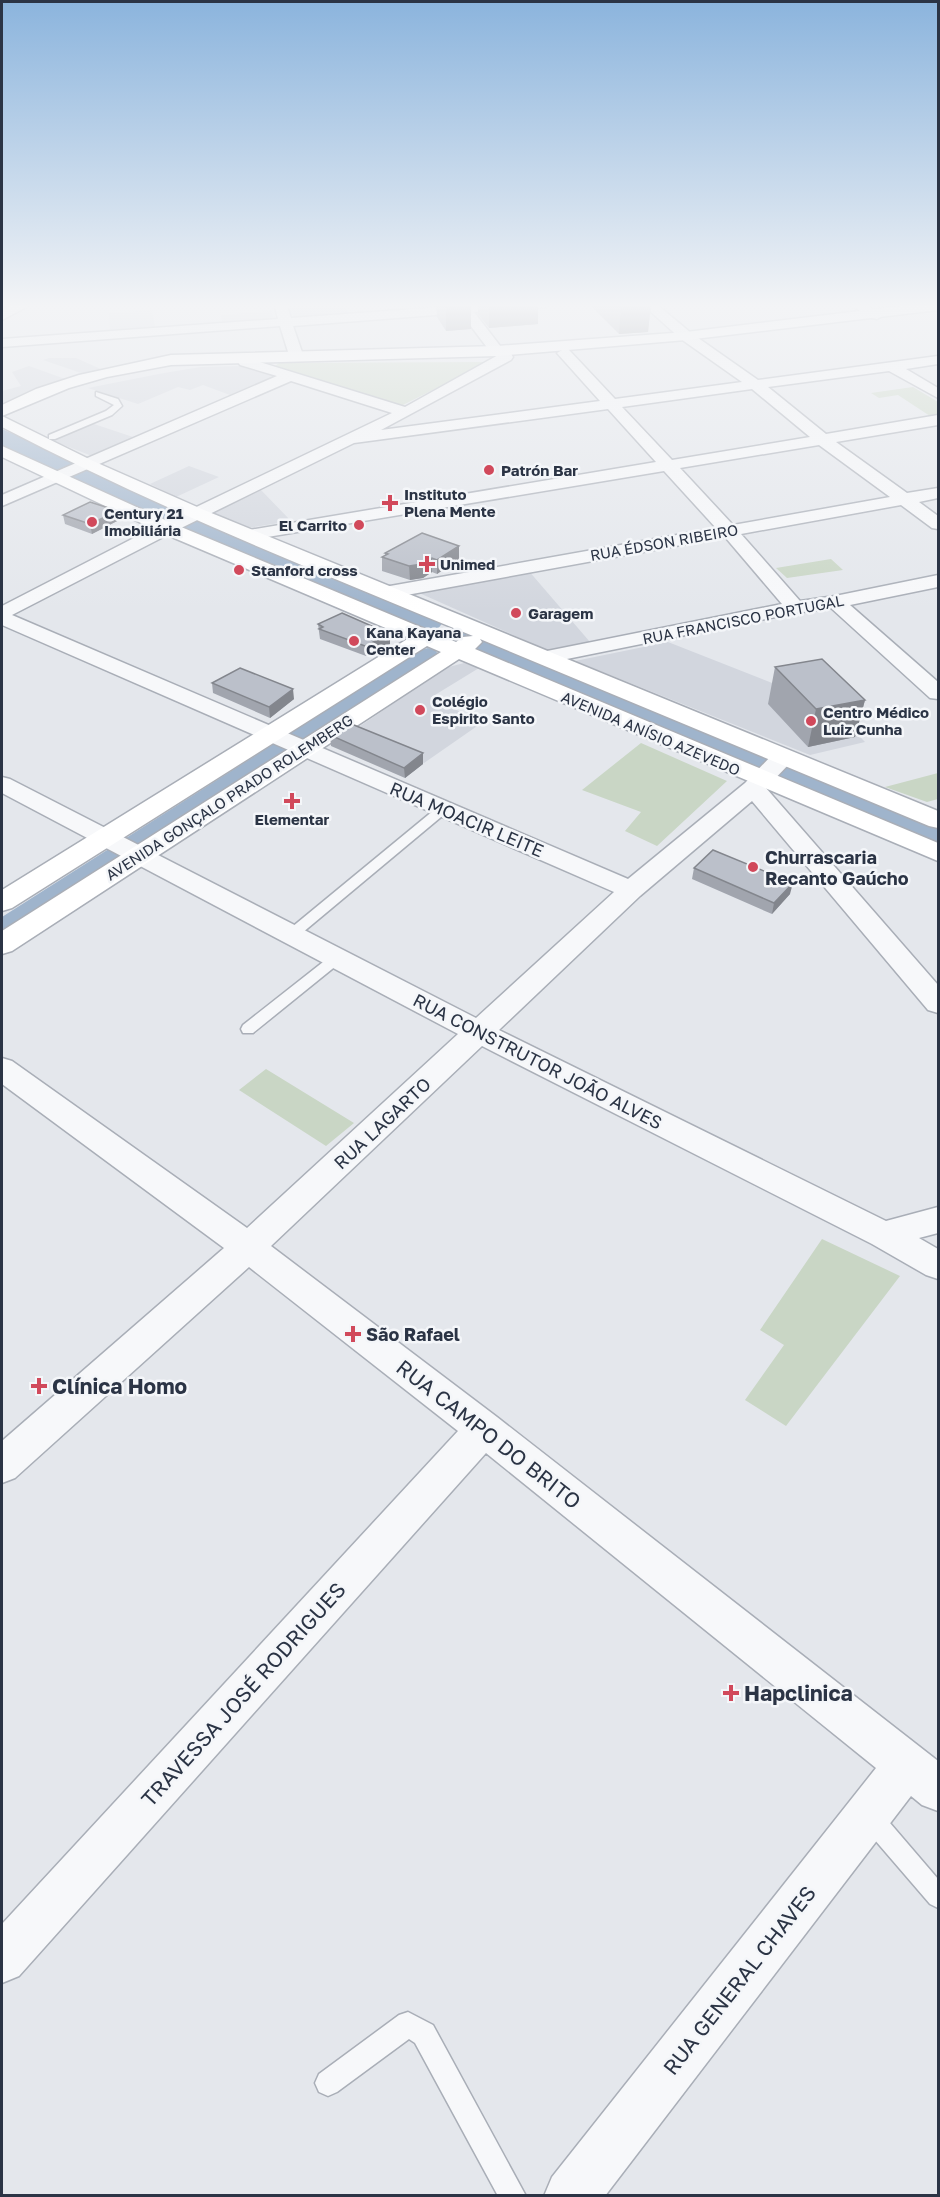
<svg xmlns="http://www.w3.org/2000/svg" width="940" height="2197" viewBox="0 0 940 2197" font-family="'Golos Text',sans-serif">
  <style>
    .built { fill: #d2d6de }
    .green { fill: #c9d6c5 }
    .lines { fill: none; stroke-linecap: round; stroke-linejoin: round }
    .canal { fill: #9fb4cc; fill-rule: evenodd }
    .river { fill: #9fb4cc; fill-rule: evenodd }
    .lane-casing { stroke: #a9aeb7; stroke-width: 3 }
    .street-casing { stroke: #a9aeb7; stroke-width: 3 }
    .secondary-casing { stroke: #a9aeb7; stroke-width: 3 }
    .lane { fill: #f7f8fa; fill-rule: evenodd }
    .street { fill: #f7f8fa; fill-rule: evenodd }
    .secondary { fill: #fff; fill-rule: evenodd }
    .wall { fill: #a1a5ae }
    .shaded-wall { fill: #83868d }
    .building { fill: #bbc0ca; stroke: #83868d; stroke-width: 1.5 }
    .poi-dot { fill: #d1495b; stroke: #f4f6f9; stroke-width: 2 }
    .labels { text-anchor: middle; dominant-baseline: central; stroke-width: 5; stroke-linejoin: round; paint-order: stroke }
    .far-poi-label { font-size: 15px; font-weight: bold; fill: #2b3445; stroke: #f4f6f9; text-anchor: start }
    .far-street-label { font-size: 15px; fill: #2b3445; stroke: #f4f6f9 }
    .street-label { font-size: 18px; fill: #2b3445; stroke: #f4f6f9 }
    .poi-label { font-size: 18px; font-weight: bold; fill: #2b3445; stroke: #f4f6f9; text-anchor: start }
    .near-poi-label { font-size: 21px; font-weight: bold; fill: #2b3445; stroke: #f4f6f9; text-anchor: start }
    .near-street-label { font-size: 21px; fill: #2b3445; stroke: #f4f6f9 }
  </style>
  <rect width="100%" height="100%" fill="#e4e7ec"/>
  <!-- built -->
  <path class="built" d="M289,303H344L348,314L294,318Z
    M152,310L155,327L110,330L109,313Z
    M271,311L274,319L222,322L221,315Z
    M49,358H76L103,370L84,374L43,360Z
    M29,366L68,380L2,405V391L21,386L12,372Z
    M239,366L275,376L230,395L203,385L190,390L178,387L138,404L88,388L164,373L201,367Z
    M91,423L133,437L92,456L51,440Z
    M189,466L219,477L176,497L150,484Z
    M261,490L291,521L248,528L209,514Z
    M528,570L590,642L549,651L417,592Z
    M668,642L800,694H819L865,742L810,755L575,661Z
    M464,663L479,668L430,698L483,722L424,763L353,731L445,668Z"/>
  <!-- green -->
  <path class="green" d="M488,362L401,406L274,367L279,363Z
    M913,387L938,402V415L930,416L898,395L879,398L871,393Z
    M831,559L843,570L787,578L776,568Z
    M641,743L727,781L657,846L625,831L641,812L582,790Z
    M938,773V799L927,802L885,787Z
    M266,1069L354,1123L326,1146L239,1090Z
    M822,1239L900,1276L786,1426L745,1400L784,1345L760,1330Z"/>
  <g class="lines">
    <!-- canal -->
    <path class="canal" d="M457,629L464,631L467,635C461,644 452,646 442,644L439,640L450,631Z
      M428,648L435,650L438,654L435,658L11,934L2,936V917L421,650Z"/>
    <!-- river -->
    <path class="river" d="M2,303H20L17,307L2,313Z
      M2,429L223,526L438,615L443,622L438,629L427,631L416,629L150,515L2,446Z
      M486,637L938,822V848L924,844L475,654L470,647L475,640Z"/>
    <!-- lane casing -->
    <g class="lane-casing">
      <path id="lane" d="M96,392L118,399L122,406L112,415L55,439H49V435L106,411L114,405L96,396Z
        M443,805L447,806V812L296,938H286L284,935L286,932L439,806Z
        M337,953L344,958L342,961L253,1033H243L241,1029L243,1025L332,955Z
        M870,1806L878,1809L938,1879V1908L930,1904L862,1825L859,1817L862,1809Z
        M408,2012L433,2025L526,2196H498L415,2043L409,2039L337,2092L328,2096L319,2092L315,2083L319,2074L399,2015Z"/>
    </g>
    <!-- street casing -->
    <g class="street-casing">
      <path id="street" d="M274,303H286L291,318L455,306L454,303H551L545,307L474,312L504,351L502,354H511L513,357L511,360L381,430L600,401L557,353L564,349L569,350L615,399L742,382L681,339L641,303H655L691,333L758,380L938,356V364L906,369L938,388V398L889,371L768,387L826,434L938,415V425L836,442L907,493L938,488V498L919,502L938,516V529L932,528L901,505L741,534L800,601L835,596L938,575V587L850,605L938,682V699L930,698L831,608L795,613L547,663L540,661L537,657L540,653L547,651L782,604L725,537L390,598L383,596L380,592L383,588L390,586L716,528L664,471L249,540L243,539L240,535L243,531L249,530L656,462L608,409L354,443L173,532L12,615L628,879L745,783L775,752L783,750L791,752L794,757L791,762L766,788L938,985V1013L928,1010L752,801L640,896L499,1030L886,1221L938,1207V1233L919,1238L938,1249V1279L926,1275L872,1244L482,1046L271,1246L497,1417L938,1761V1811L922,1805L911,1796L605,2196H544L552,2177L876,1768L486,1453L19,1976L2,1983V1924L458,1431L249,1267L15,1478L2,1483V1441L224,1248L2,1084V1058L12,1061L247,1228L458,1034L2,793V777L10,779L476,1018L614,892L2,625V606L161,524L392,413L291,381L2,506V495L277,376L240,365L238,362L240,359H250L405,407L500,354H492L461,313L293,326L303,355L296,359L289,355L280,326L2,347V339L278,319ZM752,389L810,437L672,460L622,407ZM819,445L890,497L733,525L680,468Z
        M847,303H863L884,315L877,319L872,318Z"/>
    </g>
    <!-- secondary casing -->
    <g class="secondary-casing">
      <path id="secondary" d="M16,303H34L2,320V311Z
        M926,303H938V310L686,340L497,356L171,365L107,377L69,388L2,416L93,461L204,510L938,811V828L929,826L480,639L482,642L475,649L938,843V861L459,659L12,951L2,954V931L441,652L427,646L12,908L2,911V890L409,638L160,532L2,457V446L174,524L456,642L463,637L473,636C314,570 154,507 2,427V405L36,389L79,375L171,355L497,346L686,332Z"/>
    </g>
    <!-- lane -->
    <use href="#lane" class="lane"/>
    <!-- street -->
    <use href="#street" class="street"/>
    <!-- secondary -->
    <use href="#secondary" class="secondary"/>
  </g>
  <!-- wall -->
  <path class="wall" d="M427,303H471V329L446,331L437,317L436,305L429,306Z
    M478,303H538V324L489,328L478,314Z
    M588,303H651L648,332L619,334Z
    M118,511L119,520L92,534L65,524L63,515Z
    M385,553L459,559L437,574L432,572L423,578L410,580L382,571V557L385,555Z
    M318,624L390,634V644L366,656L320,639Z
    M775,667L865,700L855,737L808,747L768,704Z
    M212,683L294,699L270,718L213,693Z
    M330,735L423,764L405,778L331,746Z
    M694,868L790,894L772,914L692,879Z"/>
  <!-- shaded-wall -->
  <path class="shaded-wall" d="M429,303H436V305L429,306Z
    M446,303H471V329L446,331Z
    M489,303H538V324L489,328Z
    M651,303L648,332L619,334L621,306Z
    M118,511L119,520L92,534L90,524Z
    M459,546V559L437,574V560Z
    M432,558V572L423,578L410,580L409,566Z
    M390,634V644L366,656L365,646Z
    M293,689L294,699L270,718L269,707Z
    M865,700L855,737L808,747L816,709Z
    M423,753V764L405,778L404,768Z
    M793,883L790,894L772,914L774,903Z"/>
  <!-- building -->
  <path class="building" d="M618,303H651L621,306Z
    M90,502L118,511L90,524L63,515Z
    M422,533L459,546L437,560L432,558L422,564L409,566L382,557L388,554L385,553Z
    M342,613L390,634L365,646L319,629L323,627L318,624Z
    M822,659L865,700L816,709L775,667Z
    M240,668L293,689L269,707L212,683Z
    M349,723L423,753L404,768L330,735Z
    M713,850L793,883L774,903L694,868Z"/>
  <!-- sky -->
  <linearGradient id="sky" x2="0" y2="1"><stop stop-color="#8bb4dd"/><stop offset="0.5" stop-color="#f3f4f6"/><stop offset="1" stop-color="#f3f4f6" stop-opacity="0"/></linearGradient>
  <rect width="940" height="611" fill="url(#sky)"/>
  <!-- markers -->
  <g class="poi-dot">
    <circle cx="489" cy="470" r="6"/>
    <path d="M387 494h6v6h6v6h-6v6h-6v-6h-6v-6h6z"/>
    <circle cx="92" cy="522" r="6"/>
    <circle cx="359" cy="525" r="6"/>
    <path d="M424 555h6v6h6v6h-6v6h-6v-6h-6v-6h6z"/>
    <circle cx="239" cy="570" r="6"/>
    <circle cx="516" cy="613" r="6"/>
    <circle cx="354" cy="641" r="6"/>
    <circle cx="420" cy="710" r="6"/>
    <circle cx="811" cy="721" r="6"/>
    <path d="M289 792h6v6h6v6h-6v6h-6v-6h-6v-6h6z"/>
    <circle cx="753" cy="867" r="6"/>
    <path d="M350 1325h6v6h6v6h-6v6h-6v-6h-6v-6h6z"/>
    <path d="M36 1377h6v6h6v6h-6v6h-6v-6h-6v-6h6z"/>
    <path d="M728 1684h6v6h6v6h-6v6h-6v-6h-6v-6h6z"/>
  </g>
  <g class="labels">
    <!-- far-poi labels -->
    <g class="far-poi-label">
      <text x="501" y="470">Patrón Bar</text>
      <text x="404" y="494">Instituto<tspan x="404" dy="17">Plena Mente</tspan></text>
      <text x="104" y="513">Century 21<tspan x="104" dy="17">Imobiliária</tspan></text>
      <text x="347" y="525" text-anchor="end">El Carrito</text>
      <text x="440" y="564">Unimed</text>
      <text x="251" y="570">Stanford cross</text>
      <text x="528" y="613">Garagem</text>
      <text x="366" y="632">Kana Kayana<tspan x="366" dy="17">Center</tspan></text>
      <text x="432" y="701">Colégio<tspan x="432" dy="17">Espirito Santo</tspan></text>
      <text x="823" y="712">Centro Médico<tspan x="823" dy="17">Luiz Cunha</tspan></text>
      <text x="292" y="819" text-anchor="middle">Elementar</text>
    </g>
    <!-- far-street labels -->
    <g class="far-street-label">
      <text transform="translate(664 542) rotate(-10)">RUA ÉDSON RIBEIRO</text>
      <text transform="translate(743 619) rotate(-11)">RUA FRANCISCO PORTUGAL</text>
      <text transform="translate(651 733) rotate(23)">AVENIDA ANÍSIO AZEVEDO</text>
      <text transform="translate(229 797) rotate(-33)">AVENIDA GONÇALO PRADO ROLEMBERG</text>
    </g>
    <!-- street labels -->
    <g class="street-label">
      <text transform="translate(467 819) rotate(23)">RUA MOACIR LEITE</text>
      <text transform="translate(538 1061) rotate(27)">RUA CONSTRUTOR JOÃO ALVES</text>
      <text transform="translate(382 1123) rotate(-43)">RUA LAGARTO</text>
    </g>
    <!-- poi labels -->
    <g class="poi-label">
      <text x="765" y="857">Churrascaria<tspan x="765" dy="21">Recanto Gaúcho</tspan></text>
      <text x="366" y="1334">São Rafael</text>
    </g>
    <!-- near-poi labels -->
    <g class="near-poi-label">
      <text x="52" y="1386">Clínica Homo</text>
      <text x="744" y="1693">Hapclinica</text>
    </g>
    <!-- near-street labels -->
    <g class="near-street-label">
      <text transform="translate(489 1434) rotate(38)">RUA CAMPO DO BRITO</text>
      <text transform="translate(243 1694) rotate(-48)">TRAVESSA JOSÉ RODRIGUES</text>
      <text transform="translate(739 1980) rotate(-52)">RUA GENERAL CHAVES</text>
    </g>
  </g>
  <!-- border -->
  <rect width="940" height="2197" fill="none" stroke="#2b3445" stroke-width="6"/>
</svg>
